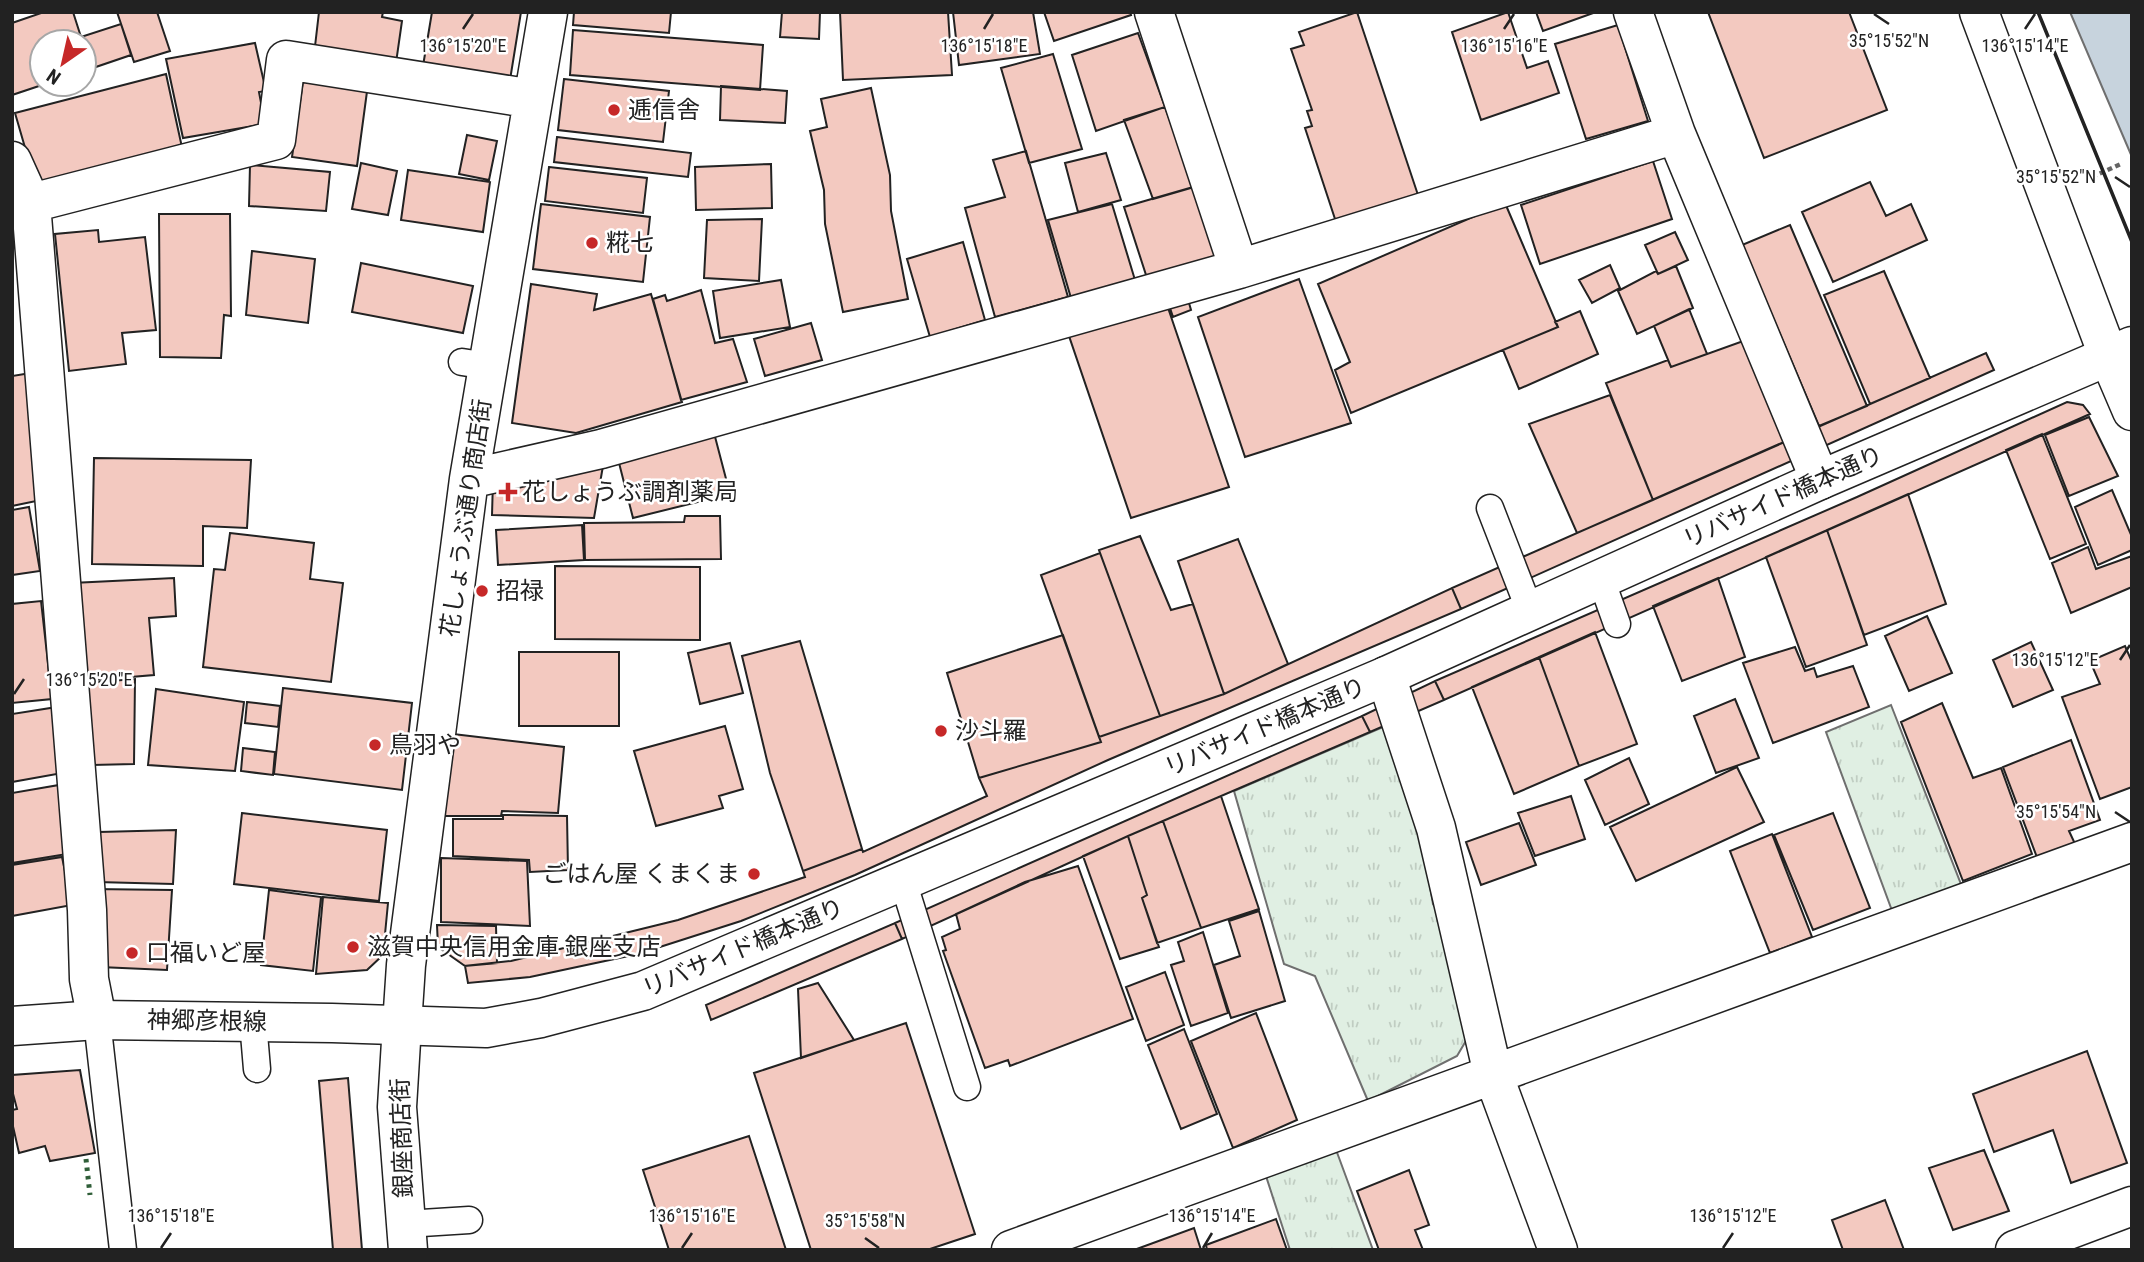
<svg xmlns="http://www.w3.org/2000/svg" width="2144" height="1262" viewBox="0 0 2144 1262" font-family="'Roboto Condensed','Noto Sans JP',sans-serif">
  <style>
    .grass { fill: url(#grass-tufts); stroke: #6f6f6f; stroke-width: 2 }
    .water { fill: #c7d3dd; stroke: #6f6f6f; stroke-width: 2 }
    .building { fill: #f3c9c0; stroke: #222; stroke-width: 2 }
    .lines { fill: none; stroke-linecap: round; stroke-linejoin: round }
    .service-casing { stroke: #222; stroke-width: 29 }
    .minor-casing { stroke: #222; stroke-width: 41 }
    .tertiary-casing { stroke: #222; stroke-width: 41 }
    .secondary-casing { stroke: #222; stroke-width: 41 }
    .path { stroke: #646464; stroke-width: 4.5; stroke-dasharray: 5 3.5; stroke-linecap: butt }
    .service { stroke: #fff; stroke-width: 26 }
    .minor { stroke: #fff; stroke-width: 38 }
    .tertiary { stroke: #fff; stroke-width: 38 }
    .secondary { stroke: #fff; stroke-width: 38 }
    .hedge { stroke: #2f5e38; stroke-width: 5; stroke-dasharray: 3.5 5; stroke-linecap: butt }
    .wall { stroke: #222; stroke-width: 3.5 }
    .ticks { fill: none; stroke: #222; stroke-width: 2.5 }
    .poi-dot { fill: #c62828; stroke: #fff; stroke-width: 2.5 }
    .labels { text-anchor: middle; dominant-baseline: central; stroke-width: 5; stroke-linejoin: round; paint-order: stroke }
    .poi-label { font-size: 24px; fill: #222; stroke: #fff; text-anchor: start }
    .street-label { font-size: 24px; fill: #222; stroke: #fff }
    .ticks-label { font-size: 18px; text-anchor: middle; fill: #222; stroke: #fff; stroke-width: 5; stroke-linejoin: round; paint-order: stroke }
  </style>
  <defs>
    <pattern id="grass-tufts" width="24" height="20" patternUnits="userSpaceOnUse" patternTransform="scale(1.75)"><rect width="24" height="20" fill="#e0efe3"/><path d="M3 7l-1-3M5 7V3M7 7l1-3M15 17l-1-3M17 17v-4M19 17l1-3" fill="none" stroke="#c0cdc2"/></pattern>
  </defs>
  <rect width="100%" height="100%" fill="#fff"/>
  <!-- grass -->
  <path class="grass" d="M1891,705L1964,892L1894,916L1826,732Z
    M1383,727L1421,831L1433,904L1446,922L1467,1039L1457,1056L1368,1101L1315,976L1284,964L1234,791Z
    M1335,1147L1373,1250H1290L1265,1173Z"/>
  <!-- water -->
  <path class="water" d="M2070,12H2132V157Z"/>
  <!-- building -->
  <path class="building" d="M44,12H73L81,37L121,24L131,55L84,71V42H42V84H45L12,95V23Z
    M117,12H157L170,51L134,62Z
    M319,12H383L382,17L402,21L396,63L314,55Z
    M432,12H521L510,80L423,66Z
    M574,12H671L669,33L573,25Z
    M782,12H820L819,39L780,37Z
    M840,12H948L952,75L843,80Z
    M953,12H1033L1040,54L959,65Z
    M1044,12H1130L1131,15L1054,41Z
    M1357,12L1418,195L1336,222L1305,128L1312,126L1307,111L1312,110L1291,49L1304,45L1299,32Z
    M1508,12L1527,68L1548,61L1559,93L1481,120L1452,32Z
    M1536,12H1596L1543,31Z
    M1708,12H1849L1887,110L1764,158Z
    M1618,25L1648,121L1586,139L1555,44Z
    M573,30L763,45L760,90L570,75Z
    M1138,33L1165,107L1096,131L1072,55Z
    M255,43L266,91L259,92L265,124L183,138L166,59Z
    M1053,54L1082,149L1029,163L1001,68Z
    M166,74L183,152L37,189L15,113Z
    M304,74L368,84L357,166L292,157Z
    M564,79L669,91L663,142L558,130Z
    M721,86L787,91L785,123L720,120Z
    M871,88L890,175L891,211L908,299L843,312L825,224L824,190L810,131L827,127L821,99Z
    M1165,107L1194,187L1153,199L1124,120Z
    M467,135L497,141L489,180L459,174Z
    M557,137L691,153L688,177L554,162Z
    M1026,151L1068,297L995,317L965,208L1005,197L993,160Z
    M1106,153L1121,200L1078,212L1065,163Z
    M1653,161L1672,219L1540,264L1521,205Z
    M361,163L397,171L388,215L352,209Z
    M771,164L772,208L696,210L695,167Z
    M250,165L330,172L326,211L249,206Z
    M549,167L647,178L643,213L545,201Z
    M408,170L490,182L483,232L401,220Z
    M1870,182L1886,216L1911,204L1927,240L1833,282L1802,212Z
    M1200,185L1222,256L1147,278L1124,207Z
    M1505,203L1558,327L1351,413L1335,370L1350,362L1318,284Z
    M541,204L650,217L643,282L533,269Z
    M1112,204L1135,280L1071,298L1048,220Z
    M159,214H230L231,316L224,315L221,358L160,357Z
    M762,219L759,281L704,278L707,220Z
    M1790,225L1867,406L1819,426L1742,245Z
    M98,230L99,242L145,237L156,330L122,333L126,364L69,371L55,234Z
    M1675,232L1688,260L1658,274L1645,245Z
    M963,242L985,320L930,337L907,259Z
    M252,251L315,259L308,323L246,315Z
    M361,263L473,286L463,333L352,312Z
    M1610,265L1620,288L1592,303L1579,280Z
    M1676,266L1693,308L1637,334L1618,291L1656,271L1658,274Z
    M1884,271L1930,378L1870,404L1824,295Z
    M1299,279L1351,423L1245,457L1198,317Z
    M781,280L790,327L720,338L713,291Z
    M531,284L597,294L594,310L651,294L682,402L576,433L512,423Z
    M701,290L715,343L733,339L747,382L681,400L653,299L665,295L667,301Z
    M1187,296L1191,310L1173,317L1168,302Z
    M1165,299L1229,487L1131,518L1068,333Z
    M1689,309L1707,354L1671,367L1654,326Z
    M1580,311L1598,354L1519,389L1503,350L1558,327L1555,322Z
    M811,323L822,360L765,376L754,339Z
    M1746,340L1787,441L1653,500L1606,383L1668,360L1671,367Z
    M1986,353L1994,370L1461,609L1452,588Z
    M37,372L46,499L12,506V376Z
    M1610,395L1653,500L1577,533L1529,424Z
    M2067,402L2083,405L2090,414L1444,700L1435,681L1857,497Z
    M2089,417L2118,476L2069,496L2045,435Z
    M713,429L730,494L633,518L617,455Z
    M2042,434L2086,544L2050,559L2006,450Z
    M94,458L251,460L247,528L203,526V566L92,564Z
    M604,460L594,518L492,515L493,480Z
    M2112,490L2132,537V550L2098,565L2075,507Z
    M1908,494L1946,604L1864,635L1827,530Z
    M29,507L40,571L12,575V510Z
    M685,516H720L721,559L585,560L584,523L684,522Z
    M582,525L584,560L498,565L496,530Z
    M1827,530L1867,645L1806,667L1766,557Z
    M230,533L314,543L310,579L343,583L331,682L203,667L214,569L225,570Z
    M1140,536L1171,610L1193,604L1224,694L1160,716L1099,550Z
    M1238,539L1288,664L1224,694L1178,561Z
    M2088,547L2096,569L2132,556V587L2071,613L2052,563Z
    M1100,553L1160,716L1099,737L1041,575Z
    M555,566L700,567V640L555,639Z
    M174,578L176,616L149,618L154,675L83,681L72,583Z
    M1718,578L1745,657L1682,681L1653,606Z
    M1452,588L1461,609L1108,760L855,875L741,921L638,954L530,977L468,983L465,966L511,961L678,920L805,877L803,871L862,849L863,852L987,796L979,778L1101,742L1099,737L1224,694Z
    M41,601L52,699L12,703V604Z
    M1927,616L1952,673L1909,691L1885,636Z
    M1595,632L1637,744L1579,766L1539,657Z
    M1063,635L1101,742L979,778L947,673Z
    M800,641L862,849L803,871L770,773L742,656Z
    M2031,642L2053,690L2013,707L1993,660Z
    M730,643L743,693L700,704L688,653Z
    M2125,646L2132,662V787L2100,799L2062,697L2100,684L2090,661Z
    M1795,647L1805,671L1814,668L1817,677L1853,666L1869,707L1773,743L1743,663Z
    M519,652H619V726H519Z
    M1539,657L1579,766L1514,794L1472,687Z
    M135,679L134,764L92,765L86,683Z
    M1435,681L1444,700L1370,732L1362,716Z
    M283,688L412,703L402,790L274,774Z
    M156,689L244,702L235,771L148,765Z
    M1735,699L1759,758L1716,773L1694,716Z
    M247,702L280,706L278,727L245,723Z
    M1942,703L1973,778L2001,768L2032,854L1963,881L1901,722Z
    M57,707L68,772L12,782V714Z
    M1362,716L1370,732L1128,836L902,939L895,923Z
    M725,726L743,789L719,796L723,808L656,826L634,751Z
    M453,734L564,747L558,813L502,811L501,816H444Z
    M2071,740L2100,820L2069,831L2076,846L2038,860L2003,767Z
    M243,748L275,752L273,775L241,771Z
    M1629,758L1649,804L1605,825L1585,780Z
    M1737,767L1764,822L1636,881L1610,827Z
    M59,785L67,854L12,863V793Z
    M1221,796L1259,909L1201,928L1163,821Z
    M1571,796L1585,839L1535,856L1518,813Z
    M242,813L387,830L379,901L234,884Z
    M1833,813L1870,908L1813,930L1774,835Z
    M503,815L567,816L568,870L530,872L529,860L453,856V819H503Z
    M1163,821L1201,928L1157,943L1142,898L1147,895L1128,836Z
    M1519,823L1536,865L1481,885L1466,842Z
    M176,830L173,884L97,882L99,832Z
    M1772,834L1812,937L1770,953L1730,851Z
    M1128,836L1147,895L1142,898L1159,947L1120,959L1083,856Z
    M62,857L72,905L12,916V865Z
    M441,858L527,861L530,926L441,922Z
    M1078,866L1133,1019L1010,1066L1008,1060L985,1068L943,951L946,950L942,937L960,929L956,914L1025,882Z
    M92,889L172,890L167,970L100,967Z
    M269,890L321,897L313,971L261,965Z
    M323,897L388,903L383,955L367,970L316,974Z
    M1259,911L1285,1001L1231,1018L1214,965L1240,956L1229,921Z
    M895,923L902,939L711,1020L706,1005Z
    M437,925L496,926L497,963L465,966L438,947Z
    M1203,932L1228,1013L1191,1026L1171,965L1184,961L1178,942Z
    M1165,972L1184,1025L1146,1041L1126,987Z
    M818,983L854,1040L801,1058L798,989Z
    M1256,1013L1297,1120L1233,1148L1191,1041Z
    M906,1023L975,1234L927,1250H811L754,1073Z
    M1184,1029L1217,1114L1181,1129L1148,1045Z
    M2087,1051L2127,1163L2071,1183L2053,1130L1994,1152L1973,1094Z
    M80,1070L95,1153L50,1161L45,1146L19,1153L12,1122V1110L17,1109L12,1090V1075Z
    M348,1078L362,1250H333L319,1081Z
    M749,1136L786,1250H669L643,1170Z
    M1984,1150L2009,1211L1953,1230L1929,1168Z
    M1409,1170L1429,1225L1415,1230L1423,1250H1379L1357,1191Z
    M1885,1200L1904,1250H1843L1832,1220Z
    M1276,1219L1287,1250H1207L1206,1245Z
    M1194,1228L1201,1250H1134Z"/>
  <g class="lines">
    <!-- service casing -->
    <g class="service-casing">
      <path id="service" d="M462,362L488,366
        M1490,508L1530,611
        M1601,579L1617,624
        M903,881L967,1087
        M97,1020L123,1250
        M253,1022L257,1069
        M406,1224L469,1220"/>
    </g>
    <!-- minor casing -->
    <g class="minor-casing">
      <path id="minor" d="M1154,12L1239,269
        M1633,12L1676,134L1820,480
        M1979,12L2108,355L2132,411
        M12,161L31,203L87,910L89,979L97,1020
        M12,208L276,140L286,60L533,99
        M469,479L601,449L1239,269L1676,134
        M1386,676L1436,828L1493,1074L1558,1250
        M402,1025L406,965L469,479L548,12
        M1011,1250L2132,842
        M2015,1250L2132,1206"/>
    </g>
    <!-- tertiary casing -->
    <g class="tertiary-casing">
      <path id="tertiary" d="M402,1025L397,1107L408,1250"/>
    </g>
    <!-- secondary casing -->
    <g class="secondary-casing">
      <path id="secondary" d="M12,1026L97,1020L332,1023L486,1028L541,1018L643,991L1386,676L1820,480L2132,346"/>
    </g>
    <!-- path -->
    <path class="path" d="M2092,177L2123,163"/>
    <!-- service -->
    <use href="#service" class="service"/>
    <!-- minor -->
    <use href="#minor" class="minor"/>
    <!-- tertiary -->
    <use href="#tertiary" class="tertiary"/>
    <!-- secondary -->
    <use href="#secondary" class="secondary"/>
    <!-- hedge -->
    <path class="hedge" d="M86,1159L90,1195"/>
    <!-- wall -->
    <path class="wall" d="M2038,12L2132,242"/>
  </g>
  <!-- ticks -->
  <path class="ticks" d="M1874,14L1889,24M463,29L473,14M984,29L993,14M1504,29L1514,14M2025,29L2035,14M2115,177L2130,187M2120,660L2130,645M14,694L24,679M2115,812L2130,822M865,1238L879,1248M161,1248L171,1233M682,1248L692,1233M1203,1248L1212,1233M1723,1248L1733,1233"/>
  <!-- markers -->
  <g class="poi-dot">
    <circle cx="614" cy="110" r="7"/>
    <circle cx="592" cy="243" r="7"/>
    <path d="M504.5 481.5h7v7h7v7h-7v7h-7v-7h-7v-7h7z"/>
    <circle cx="482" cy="591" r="7"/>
    <circle cx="941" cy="731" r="7"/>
    <circle cx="375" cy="745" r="7"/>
    <circle cx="754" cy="874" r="7"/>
    <circle cx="353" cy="947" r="7"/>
    <circle cx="132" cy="953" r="7"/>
  </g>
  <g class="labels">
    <!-- poi labels -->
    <g class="poi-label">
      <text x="628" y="110">逓信舎</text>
      <text x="606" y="243">糀七</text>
      <text x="522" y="492">花しょうぶ調剤薬局</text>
      <text x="496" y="591">招禄</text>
      <text x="955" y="731">沙斗羅</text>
      <text x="389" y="745">鳥羽や</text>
      <text x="740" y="874" text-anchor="end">ごはん屋 くまくま</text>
      <text x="367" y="947">滋賀中央信用金庫 銀座支店</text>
      <text x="146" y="953">口福いど屋</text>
    </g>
    <!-- street labels -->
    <g class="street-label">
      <text transform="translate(1783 497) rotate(-24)">リバサイド橋本通り</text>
      <text transform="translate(466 518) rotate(-82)">花しょうぶ通り商店街</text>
      <text transform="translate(1265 727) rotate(-23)">リバサイド橋本通り</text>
      <text transform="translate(743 948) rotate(-23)">リバサイド橋本通り</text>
      <text transform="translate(207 1021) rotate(1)">神郷彦根線</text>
      <text transform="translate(402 1138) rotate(-92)">銀座商店街</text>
    </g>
  </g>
  <g class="ticks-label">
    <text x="1889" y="47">35°15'52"N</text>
    <text x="463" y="52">136°15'20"E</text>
    <text x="984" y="52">136°15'18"E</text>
    <text x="1504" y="52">136°15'16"E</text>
    <text x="2025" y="52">136°15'14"E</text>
    <text x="2056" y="183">35°15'52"N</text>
    <text x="2055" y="666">136°15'12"E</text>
    <text x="89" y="686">136°15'20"E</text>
    <text x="2056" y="818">35°15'54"N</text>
    <text x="171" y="1222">136°15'18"E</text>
    <text x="692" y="1222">136°15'16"E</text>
    <text x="1212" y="1222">136°15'14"E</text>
    <text x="1733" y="1222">136°15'12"E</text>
    <text x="865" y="1227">35°15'58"N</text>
  </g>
  <!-- border -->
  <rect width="2144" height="1262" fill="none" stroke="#222222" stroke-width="28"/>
  <!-- north arrow -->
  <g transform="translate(63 63) rotate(214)"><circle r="33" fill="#ffffff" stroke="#a7a7a7" stroke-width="2"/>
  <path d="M0-5L12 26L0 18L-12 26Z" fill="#c62828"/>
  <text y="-10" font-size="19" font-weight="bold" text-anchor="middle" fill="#222222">N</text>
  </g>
</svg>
